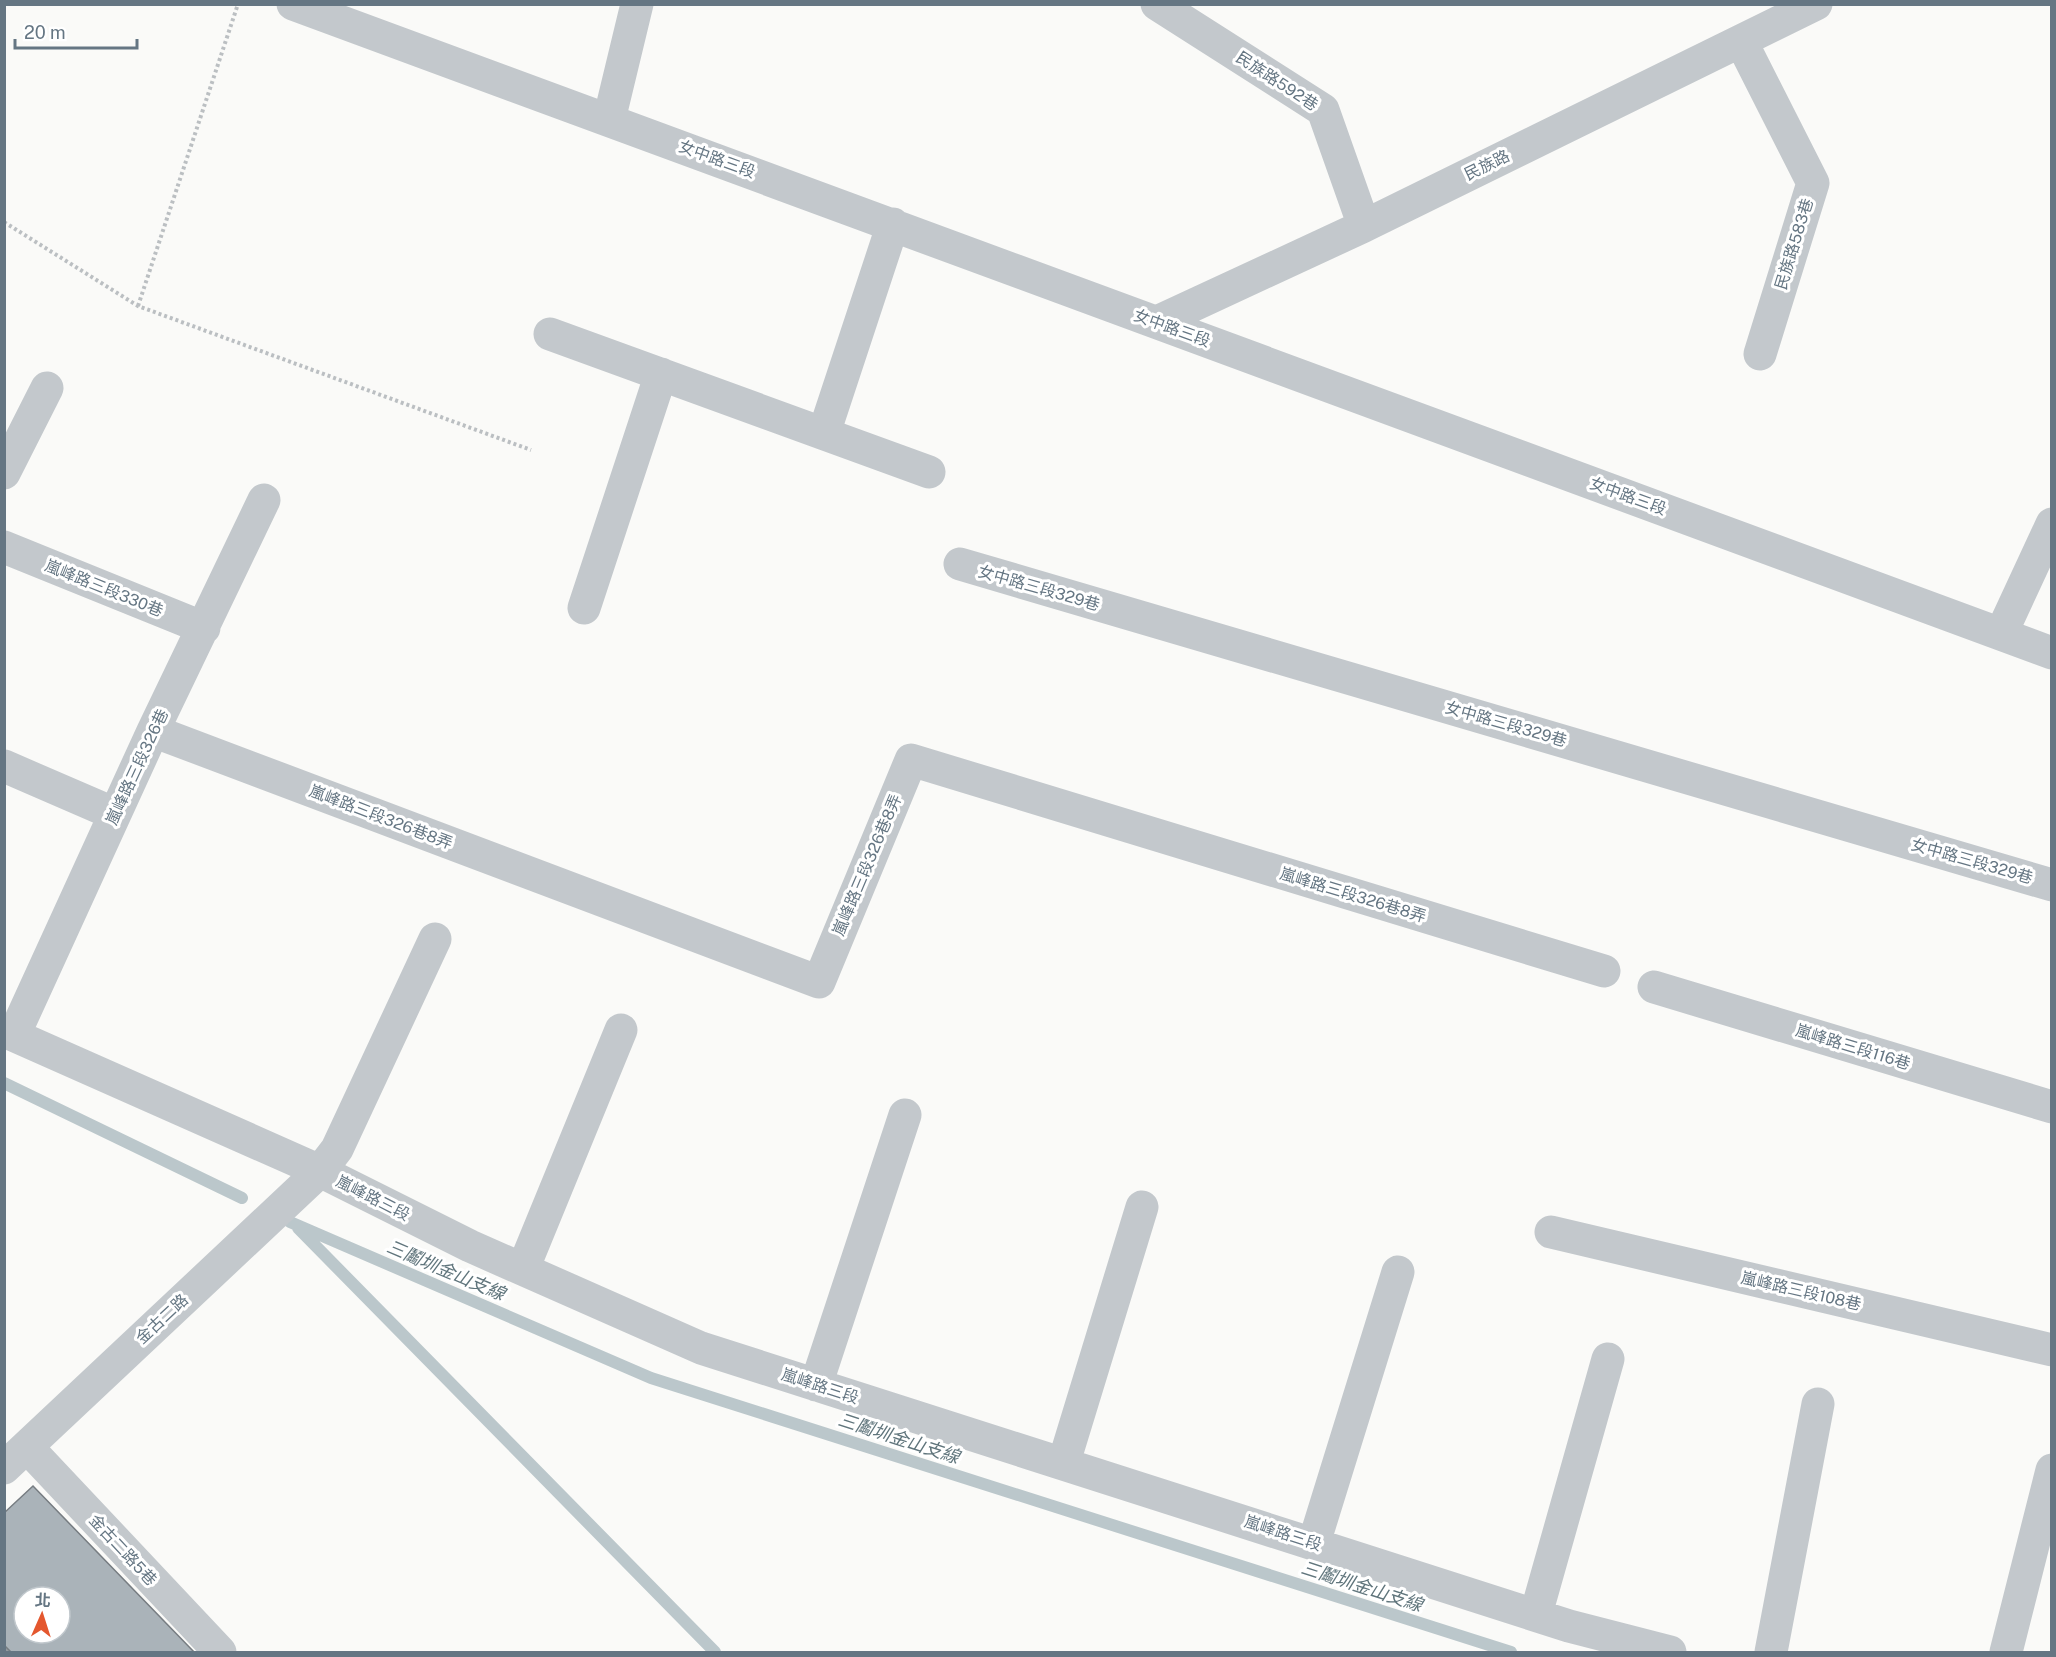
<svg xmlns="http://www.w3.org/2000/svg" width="2056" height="1657" viewBox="0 0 2056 1657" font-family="'Public Sans','Noto Sans TC',sans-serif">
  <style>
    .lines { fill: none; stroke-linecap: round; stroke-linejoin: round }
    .stream { stroke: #bbc7cb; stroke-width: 12 }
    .path { stroke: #bbbfc2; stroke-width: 4; stroke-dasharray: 3 3; stroke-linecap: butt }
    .minor { stroke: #c3c8cc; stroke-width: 33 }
    .wall { fill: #929a9f }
    .building { fill: #aab3b9; stroke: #777d82; stroke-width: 1.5; fill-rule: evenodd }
    .labels { text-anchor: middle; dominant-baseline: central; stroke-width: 6; stroke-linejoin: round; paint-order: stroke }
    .street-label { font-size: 16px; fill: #657683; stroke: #fff }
    .water-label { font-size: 18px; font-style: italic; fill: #60757c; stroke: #fff }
  </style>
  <rect width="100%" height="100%" fill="#fafaf8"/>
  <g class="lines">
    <!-- stream -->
    <path class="stream" d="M4,1083L242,1198
      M290,1222L651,1378L1511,1652
      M298,1228L715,1652"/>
    <!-- path -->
    <path class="path" d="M4,222L138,306L531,450
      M138,306L238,4"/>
    <!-- minor -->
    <path class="minor" d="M293,4L2052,653
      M1157,4L1323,110L1364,226
      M1741,41L1813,183L1760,354
      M609,120L637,4
      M1157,322L1364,226L1816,4
      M550,334L929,472
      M824,433L893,224
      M4,473L47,388
      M4,547L204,628
      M960,564L2052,885
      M584,608L661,374
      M2001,634L2052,524
      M153,731L819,982L911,760L1604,971
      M4,766L115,814
      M1654,987L2052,1107
      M4,1031L320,1171L470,1246L701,1348L1569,1626L1670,1652
      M14,1035L153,731L264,500
      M1551,1232L2052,1350
      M523,1269L621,1030
      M816,1385L905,1115
      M27,1447L220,1652
      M1064,1462L1142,1207
      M4,1468L320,1171L337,1149L435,939
      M1314,1543L1398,1272
      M1536,1614L1608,1359
      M1771,1652L1818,1404
      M2006,1652L2052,1470"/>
  </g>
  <!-- wall -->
  <path class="wall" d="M4,1513L195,1653H4Z"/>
  <!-- building -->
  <path class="building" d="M33,1486L195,1653H12L4,1645V1513ZM24,1597H60V1633H24Z"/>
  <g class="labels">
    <!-- street labels -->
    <g class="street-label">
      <text transform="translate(1277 81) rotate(33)">民族路592巷</text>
      <text transform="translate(717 159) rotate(20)">女中路三段</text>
      <text transform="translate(1487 165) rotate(-26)">民族路</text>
      <text transform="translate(1794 244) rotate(-73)">民族路583巷</text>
      <text transform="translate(1172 328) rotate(20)">女中路三段</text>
      <text transform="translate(1628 496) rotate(20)">女中路三段</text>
      <text transform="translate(104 588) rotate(22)">嵐峰路三段330巷</text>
      <text transform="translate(1039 588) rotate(16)">女中路三段329巷</text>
      <text transform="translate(1506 724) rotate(16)">女中路三段329巷</text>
      <text transform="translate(137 767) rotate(-65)">嵐峰路三段326巷</text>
      <text transform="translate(381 817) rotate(21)">嵐峰路三段326巷8弄</text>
      <text transform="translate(1972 861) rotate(16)">女中路三段329巷</text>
      <text transform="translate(867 865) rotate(-67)">嵐峰路三段326巷8弄</text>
      <text transform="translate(1353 895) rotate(17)">嵐峰路三段326巷8弄</text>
      <text transform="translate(1853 1047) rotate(17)">嵐峰路三段116巷</text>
      <text transform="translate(373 1198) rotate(27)">嵐峰路三段</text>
      <text transform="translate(1801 1291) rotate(13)">嵐峰路三段108巷</text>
      <text transform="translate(162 1319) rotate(-43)">金古二路</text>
      <text transform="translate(820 1386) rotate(18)">嵐峰路三段</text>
      <text transform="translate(1283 1533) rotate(18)">嵐峰路三段</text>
      <text transform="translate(123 1550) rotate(47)">金古二路5巷</text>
    </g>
    <!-- water labels -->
    <g class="water-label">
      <text transform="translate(446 1270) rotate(23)">三鬮圳金山支線</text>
      <text transform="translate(899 1438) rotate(18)">三鬮圳金山支線</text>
      <text transform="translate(1362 1586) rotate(18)">三鬮圳金山支線</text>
    </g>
  </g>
  <!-- border -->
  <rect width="2056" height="1657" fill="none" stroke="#657683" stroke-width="12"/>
  <!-- north arrow -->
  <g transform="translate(42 1615) rotate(3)"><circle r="28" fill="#ffffff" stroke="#c1c8cd" stroke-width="1.5"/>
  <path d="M0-4.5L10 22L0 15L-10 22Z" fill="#e4572e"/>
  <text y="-9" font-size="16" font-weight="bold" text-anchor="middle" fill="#657683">北</text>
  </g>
  <!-- scale -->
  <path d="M15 39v9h122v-9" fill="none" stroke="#657683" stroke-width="3"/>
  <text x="24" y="39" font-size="18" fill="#657683" stroke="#ffffff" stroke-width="4.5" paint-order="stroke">20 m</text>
</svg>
